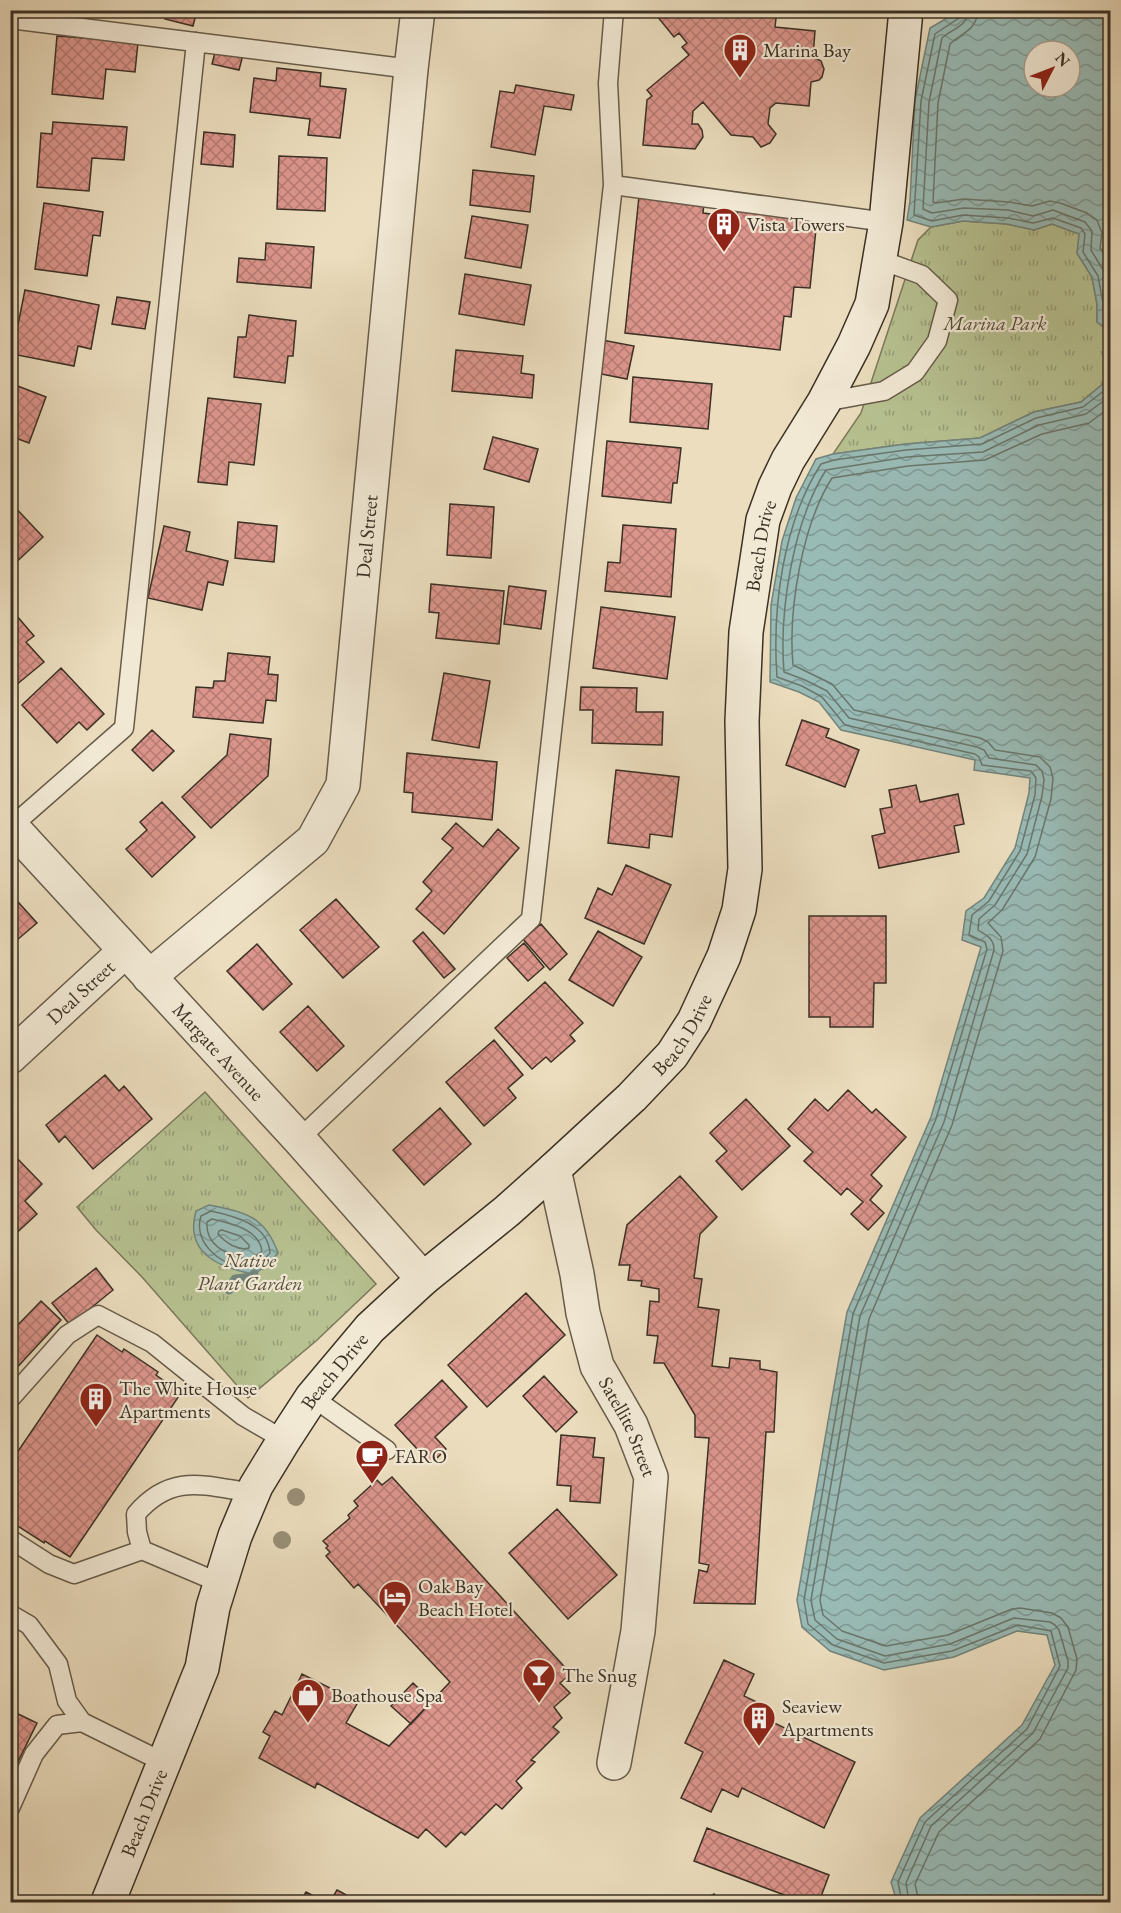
<svg xmlns="http://www.w3.org/2000/svg" width="1121" height="1913" viewBox="0 0 1121 1913" font-family="'EB Garamond',serif">
  <style>
    .park { fill: url(#park-tufts); stroke: #79795a; stroke-width: 1.5 }
    .water { fill: url(#water-waves); stroke: #73847c; stroke-width: 1.5; fill-rule: evenodd }
    .lines { fill: none; stroke-linecap: round; stroke-linejoin: round }
    .shore { stroke: #6a766d; stroke-width: 1.5 }
    .stream { stroke: #73847c; stroke-width: 9 }
    .building { fill: url(#building-cross-hatch); stroke: #3b3124; stroke-width: 1.5 }
    .service-casing { stroke: #675c4a; stroke-width: 21 }
    .minor-casing { stroke: #675c4a; stroke-width: 36 }
    .secondary-casing { stroke: #3b3124; stroke-width: 36 }
    .service { stroke: #f2e9d5; stroke-width: 18 }
    .minor { stroke: #f2e9d5; stroke-width: 33 }
    .secondary { stroke: #f2e9d5; stroke-width: 33 }
    .tree { fill: #988e75 }
    .labels { text-anchor: middle; dominant-baseline: central; stroke-width: 4.5; stroke-linejoin: round; paint-order: stroke }
    .poi-label { font-size: 20px; fill: #3b3124; stroke: #f2e9d5; text-anchor: start }
    .park-label { font-size: 20px; font-style: italic; fill: #544e3a; stroke: #f2e9d5 }
    .street-label { font-size: 20px; fill: #3b3124; stroke: #f2e9d5 }
  </style>
  <defs>
    <pattern id="park-tufts" width="24" height="20" patternUnits="userSpaceOnUse" patternTransform="scale(1.5)"><rect width="24" height="20" fill="#b7c191"/><path d="M3 7l-1-3M5 7V3M7 7l1-3M15 17l-1-3M17 17v-4M19 17l1-3" fill="none" stroke="#969d76"/></pattern>
    <pattern id="water-waves" width="16" height="10" patternUnits="userSpaceOnUse" patternTransform="scale(1.5)"><rect width="16" height="10" fill="#99bbb6"/><path d="M0 5q4-4 8 0t8 0" fill="none" stroke="#7e9994"/></pattern>
    <pattern id="building-cross-hatch" width="8" height="8" patternUnits="userSpaceOnUse" patternTransform="scale(1.5)"><rect width="8" height="8" fill="#dc958c"/><path d="M0 0l8 8M0 8l8-8" fill="none" stroke="#b47a72"/></pattern>
  </defs>
  <rect width="100%" height="100%" fill="#ebddbe"/>
  <filter id="stains"><feTurbulence type="fractalNoise" baseFrequency=".00333" numOctaves="4"/><feColorMatrix values="0 0 0 0 .2 0 0 0 0 .09 0 0 0 0 .02 0 0 0 .5 -.17"/></filter>
  <radialGradient id="worn" r=".72"><stop offset=".6" stop-color="#630" stop-opacity="0"/><stop offset="1" stop-color="#630" stop-opacity=".3"/></radialGradient>
  <!-- park -->
  <path class="park" d="M963,221L1007,224L1034,230L1052,224L1080,234L1077,253L1092,277L1097,304V322L1110,332V378L1081,402L1034,412L980,438L906,444L833,454L861,413L918,240L931,227Z
    M205,1092L376,1284L316,1341L248,1398L142,1277L96,1230L77,1207Z"/>
  <!-- water -->
  <path class="water" d="M959,11H1110V332L1097,322V304L1092,277L1077,253L1079,234L1052,224L1034,230L1007,224L963,221L931,227L907,220L910,201L915,100L930,28ZM1034,51H1070V87H1034Z
    M1110,378V1902H897L891,1882L920,1818L1022,1725L1055,1665L1047,1635L1017,1631L954,1657L884,1670L830,1651L802,1627L797,1600L847,1312L931,1117L981,947L962,940L966,911L984,898L1015,848L1029,793L1030,778L974,770L975,760L841,730L819,702L799,692L770,682L771,605L782,541L796,498L816,459L833,454L906,444L980,438L1034,412L1081,402Z
    M209,1205C245,1212 265,1216 278,1253L266,1266L254,1274C219,1268 184,1253 196,1211Z"/>
  <g class="lines">
    <!-- shore -->
    <path class="shore" d="M961,10L959,18L935,34L921,101L914,215L932,221L963,215L1008,218L1033,223L1053,218L1081,228L1085,234L1083,252L1098,276L1103,303V318L1110,324
      M969,10C968,26 952,29 942,38L929,102L923,209L932,213L964,208L1008,210L1033,216L1053,210L1085,222L1092,231L1091,250L1105,273L1110,303
      M978,10C977,30 962,33 950,44L938,103L933,202L936,203L964,199L1009,202L1032,206L1050,201L1060,203L1087,213L1097,220L1102,233L1100,248L1110,264
      M211,1211C234,1216 268,1224 270,1253C265,1258 259,1267 251,1267C224,1269 192,1244 201,1216Z
      M212,1219C230,1223 259,1229 262,1251L251,1260C229,1256 205,1247 207,1222Z
      M222,1230L240,1236L249,1245V1248C238,1251 226,1243 218,1234L219,1231Z
      M902,1902L898,1882L925,1822L1027,1729L1060,1666L1051,1631L1018,1625L952,1651L884,1663L833,1645L808,1624L804,1600L853,1314L936,1119L987,949L985,942L969,935L972,915L989,901L1020,851L1035,795L1036,778L1031,771L982,765L979,757L975,754L845,725L822,697L802,686L777,677C772,608 783,523 821,464L834,460L906,450L982,444L1036,418L1083,407L1110,386
      M909,1902L906,1883L931,1826L1033,1733L1068,1668V1661L1059,1630L1055,1625L1050,1622L1014,1618L950,1644L885,1656L837,1639L815,1620L811,1600L860,1316L944,1122L994,950C994,938 987,936 978,930L979,919L995,905L1027,854L1042,796L1044,780L1042,771L1036,765L989,758L984,750L977,747L849,718L827,691L805,680L784,672C779,611 793,522 826,470L907,457L983,452L1039,425L1086,414L1110,396
      M919,1902L915,1884L939,1832L1040,1739L1076,1670L1077,1659L1068,1627L1061,1618L1052,1613L1020,1608L1012,1609L948,1635L886,1646L842,1631L823,1615L820,1600L869,1319L952,1125L1003,951L1001,937L988,923L1002,910L1035,857L1051,799L1053,778L1050,767L1040,757L995,750L988,742L980,738L854,710L832,684L793,665C788,610 802,525 832,478L908,466L985,460L1042,434L1089,423L1110,407"/>
    <!-- stream -->
    <path class="stream" d="M229,1290L235,1279L253,1277L254,1274"/>
  </g>
  <!-- building -->
  <path class="building" d="M167,10H197L193,26L165,19Z
    M663,10H777L775,27L815,31L813,57L821,61L824,69L822,77L819,80L811,82L809,106L776,103L770,108L768,124L776,134L770,143L761,147L753,137L731,135L703,102L693,111L692,124H698L702,130L703,137L695,149L643,145L647,100L652,96L647,90L689,55L682,47L687,43L679,33L674,37L657,16Z
    M57,36L138,42L135,72L106,69L103,99L52,94Z
    M217,45L244,51L239,70L212,64Z
    M277,68L321,73L320,86L346,89L340,138L308,135L310,119L250,112L254,78L276,81Z
    M516,85L574,95L571,110L544,106L535,155L491,147L500,91L514,93Z
    M53,122L127,127L124,160L92,158L89,191L37,187L41,133L52,134Z
    M204,132L235,135L233,167L201,164Z
    M279,156L327,158L325,211L277,209Z
    M473,170L534,176L530,212L470,205Z
    M639,196L704,203L703,213L737,217L738,206L817,219L810,288L794,287L791,317L784,316L780,350L625,333Z
    M44,203L103,212L100,236L93,235L87,276L35,269Z
    M472,216L528,225L521,268L465,258Z
    M266,243L314,247L311,288L237,282L239,258L265,260Z
    M465,274L531,285L524,325L459,314Z
    M25,290L99,305L91,349L78,346L74,366L12,354Z
    M117,297L150,302L145,329L112,324Z
    M249,315L296,321L293,356H288L285,383L234,377L238,337H246Z
    M602,340L634,346L627,379L596,373Z
    M456,350L523,356L521,373L534,375L532,398L452,391Z
    M633,377L712,384L708,429L630,422Z
    M10,383L46,397L29,443L10,436Z
    M208,398L261,404L254,465L229,462L227,485L198,482Z
    M493,437L538,449L529,482L484,469Z
    M607,441L681,448L677,483H673L671,503L602,496Z
    M10,502L43,537L10,568Z
    M450,504L494,507L491,558L447,555Z
    M238,522L277,526L274,562L235,558Z
    M623,525L676,529L671,597L605,591L608,562L620,563Z
    M164,526L190,532L186,551L228,561L223,585L208,582L202,610L148,598Z
    M431,584L504,591L499,644L436,638L439,613L429,612Z
    M509,586L546,591L541,629L504,624Z
    M601,607L675,617L667,679L593,668Z
    M10,608L34,636L26,642L44,662L10,690Z
    M228,653L270,657L268,674L278,675L276,701L266,700L263,723L193,717L196,687L213,688L214,681H225Z
    M61,668L104,714L87,730L79,722L57,743L22,705Z
    M444,673L490,681L479,748L432,740Z
    M581,687L637,688L636,712H663L662,745L592,743L593,710H580Z
    M802,720L829,729L826,737L859,750L845,787L786,765Z
    M152,730L174,751L153,771L132,750Z
    M230,734L271,739L268,776L211,828L182,797L227,755Z
    M407,753L497,762L492,820L412,812L413,793L404,792Z
    M616,770L679,777L672,837L650,834L649,848L608,843Z
    M916,785L920,802L958,794L964,824L954,826L959,852L879,868L872,836L885,833L880,809L892,807L889,790Z
    M162,802L195,837L152,877L126,849L147,830L140,822Z
    M456,823L483,847L498,829L519,848L444,934L416,909L432,891L423,882L453,848L442,839Z
    M626,865L671,885L644,944L585,918L598,888L612,895Z
    M10,893L37,923L10,946Z
    M336,899L379,947L343,978L300,930Z
    M809,916H886V983H874L873,1027H830V1017H809Z
    M541,924L567,954L550,970L523,939Z
    M598,931L642,957L613,1006L569,980Z
    M423,932L455,969L444,978L413,941Z
    M524,943L544,967L528,981L507,958Z
    M257,944L292,984L263,1010L227,971Z
    M545,982L583,1023L570,1035L575,1041L551,1062L546,1057L532,1069L495,1028Z
    M308,1006L344,1046L317,1071L280,1032Z
    M494,1040L523,1075L508,1088L516,1098L484,1126L446,1082Z
    M105,1075L119,1091L124,1086L152,1119L93,1169L65,1136L59,1142L46,1125Z
    M848,1090L872,1113L876,1109L906,1137L871,1175L882,1186L870,1200L884,1213L868,1230L851,1214L863,1202L847,1188L841,1195L804,1161L813,1152L788,1129L815,1099L828,1111Z
    M746,1099L790,1146L742,1190L716,1161L727,1151L710,1133Z
    M440,1108L471,1144L424,1185L393,1150Z
    M12,1153L42,1184L25,1201L37,1214L10,1239V1154Z
    M680,1176L717,1217L700,1234L694,1278L702,1279L698,1307L719,1310L712,1366L729,1368L730,1358L760,1361V1369L777,1372L774,1432H766L755,1604L694,1603L699,1570L707,1572L709,1565L699,1563L709,1438L695,1437V1415L664,1363H654L658,1336L647,1335L650,1301L659,1302V1289L641,1286L642,1281L628,1280L630,1265H619L627,1225Z
    M96,1268L113,1290L70,1325L52,1303Z
    M526,1293L565,1335L487,1407L448,1365Z
    M41,1301L61,1320L10,1375V1333Z
    M97,1335L122,1352L124,1349L158,1372L156,1375L181,1393L70,1557L45,1541L44,1543L10,1521V1463Z
    M544,1376L577,1412L556,1432L523,1396Z
    M442,1380L467,1407L435,1437L446,1449L431,1464L395,1425Z
    M561,1435L595,1438L593,1457L604,1458L600,1503L570,1501L571,1486L557,1485Z
    M392,1477L571,1674L560,1683L570,1693L554,1707L562,1718L553,1727L559,1732L531,1760L535,1762L516,1781L522,1788L502,1809L496,1804L465,1835L461,1832L446,1847L426,1829L418,1838L317,1783L315,1788L259,1758L270,1736L263,1732L275,1711L282,1715L302,1674L358,1702L346,1723L389,1746L450,1682L358,1584L354,1588L326,1556L330,1552L326,1548L328,1546L323,1541L350,1518L348,1515L358,1506L354,1501L377,1480L382,1485Z
    M557,1509L617,1575L568,1619L509,1553Z
    M724,1660L754,1674L744,1696L771,1709L766,1719L855,1762L824,1828L742,1788L738,1797L722,1789L711,1812L681,1798L703,1752L685,1743Z
    M413,1683L432,1701L411,1724L391,1706Z
    M10,1710L37,1723L10,1778Z
    M707,1828L829,1875L819,1902H803L694,1861Z
    M337,1890L359,1902H330Z
    M306,1892L325,1902H300Z
    M714,1894L719,1902H699Z"/>
  <g class="lines">
    <!-- service casing -->
    <g class="service-casing">
      <path id="service" d="M10,19L411,69
        M613,185L886,222
        M824,402L884,391L915,372L937,341L948,300L922,275L881,260
        M12,826L124,728L196,42
        M299,1139L531,919L613,185L608,83L614,10
        M312,1397L387,1450
        M10,1399L67,1335L98,1315L152,1343L243,1416L284,1440
        M10,1539L49,1564L74,1574L142,1550L220,1583
        M142,1550L137,1532L136,1514C172,1472 205,1486 253,1493
        M10,1614L29,1625L58,1664L67,1701L82,1722
        M10,1808L34,1754L57,1725L82,1722L165,1763"/>
    </g>
    <!-- minor casing -->
    <g class="minor-casing">
      <g id="minor">
        <path id="s1" d="M10,825L299,1139L423,1279"/>
        <path id="s2" d="M149,977L313,840L343,785L411,69L418,10"/>
        <path id="s3" d="M10,1057L125,951"/>
        <path id="s4" d="M554,1169L577,1274L583,1313L597,1366L631,1425L651,1477L638,1631L614,1763"/>
      </g>
    </g>
    <!-- secondary casing -->
    <g class="secondary-casing">
      <g id="secondary">
        <path id="s5" d="M108,1902L202,1668L213,1607L235,1536L256,1486L284,1440L312,1397L370,1328L423,1279L507,1211L554,1169L632,1097L672,1055L694,1021L724,956L739,910L745,869L742,721L746,632L763,520L775,487L788,460L824,402L854,345L872,304L886,222L906,10"/>
      </g>
    </g>
    <!-- service -->
    <use href="#service" class="service"/>
    <!-- minor -->
    <use href="#minor" class="minor"/>
    <!-- secondary -->
    <use href="#secondary" class="secondary"/>
  </g>
  <!-- trees -->
  <g class="tree">
    <circle cx="296" cy="1497" r="9"/>
    <circle cx="282" cy="1540" r="9"/>
  </g>
  <!-- icons -->
  <defs>
    <g id="building-pin" transform="scale(1.725)"><path d="M0 17L-7.5 6A9.5 9.5 0 1 1 7.5 6Z" fill="#8f2418" stroke="#f2e9d5"/><path d="M-4-6H4V6H1V3H-1V6H-4ZM-2.5-4.3h1.7v1.8h-1.7ZM.8-4.3h1.7v1.8H.8ZM-2.5-1h1.7V.8h-1.7ZM.8-1h1.7V.8H.8Z" fill="#fff"/></g>
    <g id="cafe-pin" transform="scale(1.725)"><path d="M0 17L-7.5 6A9.5 9.5 0 1 1 7.5 6Z" fill="#8f2418" stroke="#f2e9d5"/><path d="M-5.5-4.5H6V0H3Q3 3.5 0 3.5H-2.5Q-5.5 3.5-5.5 0ZM3-3.2v2h1.7v-2ZM-6 4.5H4V6H-6Z" fill="#fff"/></g>
    <g id="hotel-pin" transform="scale(1.725)"><path d="M0 17L-7.5 6A9.5 9.5 0 1 1 7.5 6Z" fill="#8f2418" stroke="#f2e9d5"/><path d="M-6-4.5h1.5V1H6V5H4.5V3h-9V5H-6ZM-4 0a1.8 1.8 0 1 1 3.6 0ZM.5 0V-2.5h3Q6-2.5 6 0Z" fill="#fff"/></g>
    <g id="bar-pin" transform="scale(1.725)"><path d="M0 17L-7.5 6A9.5 9.5 0 1 1 7.5 6Z" fill="#8f2418" stroke="#f2e9d5"/><path d="M-6-5H6L.8 .8V4.5H3.5V6h-7V4.5H-.8V.8Z" fill="#fff"/></g>
    <g id="shop-pin" transform="scale(1.725)"><path d="M0 17L-7.5 6A9.5 9.5 0 1 1 7.5 6Z" fill="#8f2418" stroke="#f2e9d5"/><path d="M-5-2.5h2.3a2.7 3.5 0 0 1 5.4 0H5L5.5 6h-11ZM-1.5-2.5h3a1.5 2.3 0 0 0-3 0Z" fill="#fff"/></g>
  </defs>
  <g fill-rule="evenodd">
    <use href="#building-pin" x="740" y="50"/>
    <use href="#building-pin" x="724" y="224"/>
    <use href="#building-pin" x="96" y="1399"/>
    <use href="#cafe-pin" x="372" y="1456"/>
    <use href="#hotel-pin" x="395" y="1597"/>
    <use href="#bar-pin" x="539" y="1675"/>
    <use href="#shop-pin" x="308" y="1695"/>
    <use href="#building-pin" x="759" y="1718"/>
  </g>
  <g class="labels">
    <!-- poi labels -->
    <g class="poi-label">
      <text x="763" y="50">Marina Bay</text>
      <text x="747" y="224">Vista Towers</text>
      <text x="119" y="1388">The White House<tspan x="119" dy="23">Apartments</tspan></text>
      <text x="395" y="1456">FARO</text>
      <text x="418" y="1586">Oak Bay<tspan x="418" dy="23">Beach Hotel</tspan></text>
      <text x="562" y="1675">The Snug</text>
      <text x="331" y="1695">Boathouse Spa</text>
      <text x="782" y="1706">Seaview<tspan x="782" dy="23">Apartments</tspan></text>
    </g>
    <!-- park labels -->
    <g class="park-label">
      <text x="995" y="323">Marina Park</text>
      <text x="250" y="1260">Native<tspan x="250" dy="23">Plant Garden</tspan></text>
    </g>
    <!-- street labels -->
    <g class="street-label">
      <text stroke="none"><textPath href="#s2" startOffset="526">Deal Street</textPath></text>
      <text stroke="none"><textPath href="#s5" startOffset="1572">Beach Drive</textPath></text>
      <text stroke="none"><textPath href="#s3" startOffset="96">Deal Street</textPath></text>
      <text stroke="none"><textPath href="#s5" startOffset="1068">Beach Drive</textPath></text>
      <text stroke="none"><textPath href="#s1" startOffset="308">Margate Avenue</textPath></text>
      <text stroke="none"><textPath href="#s5" startOffset="582">Beach Drive</textPath></text>
      <text stroke="none"><textPath href="#s4" startOffset="270">Satellite Street</textPath></text>
      <text stroke="none"><textPath href="#s5" startOffset="96">Beach Drive</textPath></text>
    </g>
  </g>
  <!-- margin -->
  <rect width="1121" height="1913" fill="none" stroke="#ebddbe" stroke-width="36"/>
  <rect x="12" y="12" width="1097" height="1889" fill="none" stroke="#3b3124" stroke-width="3"/>
  <rect x="18" y="18" width="1085" height="1877" fill="none" stroke="#3b3124" stroke-width="1.5"/>
  <!-- north arrow -->
  <g transform="translate(1052 69) rotate(48)"><circle r="28" fill="#f2e9d5" stroke="#a99f8e" stroke-width="1.5"/>
  <path d="M0-4.5L10 22L0 15L-10 22Z" fill="#8f2418"/>
  <text y="-9" font-size="16" font-weight="bold" text-anchor="middle" fill="#3b3124">N</text>
  </g>
  <rect width="100%" height="100%" filter="url(#stains)"/>
  <rect width="100%" height="100%" fill="url(#worn)"/>
</svg>
